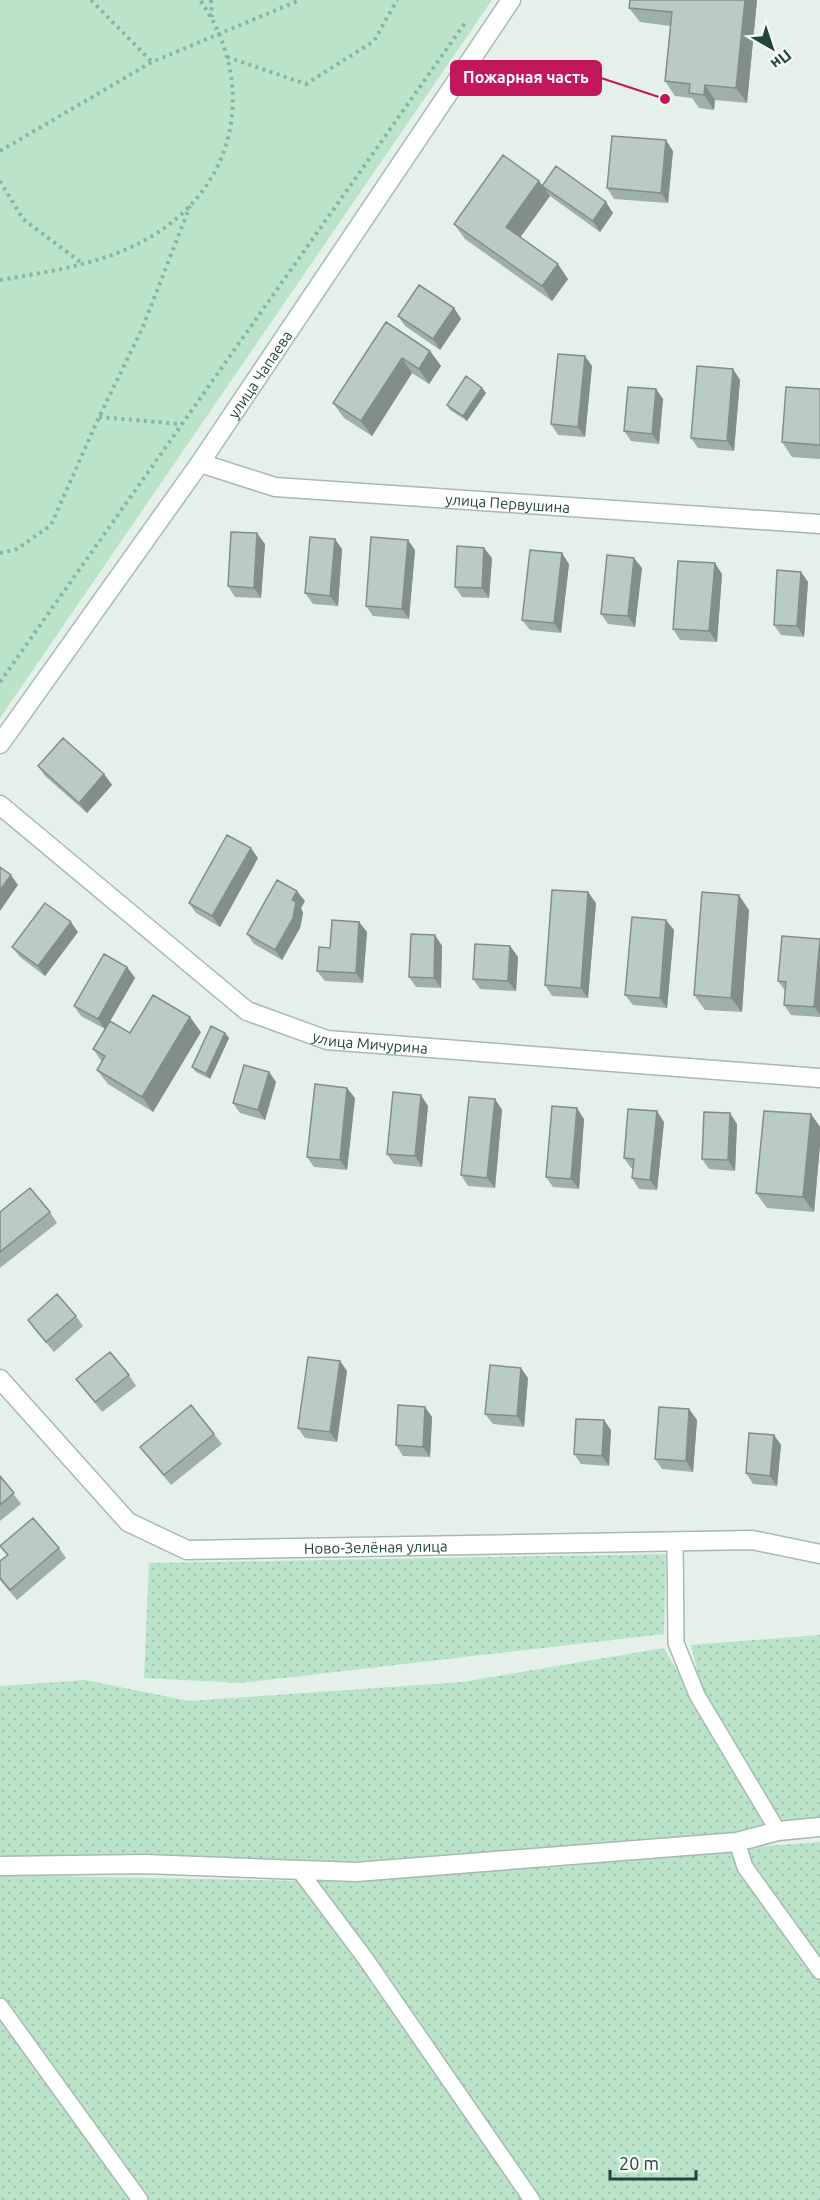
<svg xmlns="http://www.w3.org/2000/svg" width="820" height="2200" viewBox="0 0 820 2200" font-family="Ubuntu,sans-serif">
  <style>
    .grass { fill: url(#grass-dots) }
    .park { fill: #bbe3c8 }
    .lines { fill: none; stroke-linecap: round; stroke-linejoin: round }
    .lane-casing { stroke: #a6b9b3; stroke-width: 18 }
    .street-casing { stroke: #a6b9b3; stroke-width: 21 }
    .secondary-casing { stroke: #a1bdb4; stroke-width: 21 }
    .path { stroke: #81b7a9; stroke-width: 4; stroke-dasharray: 3 4.5; stroke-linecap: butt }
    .lane { stroke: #fff; stroke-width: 15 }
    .street { stroke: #fff; stroke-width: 18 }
    .secondary { stroke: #fff; stroke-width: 18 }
    .wall { fill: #9fafa9 }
    .shaded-wall { fill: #828e89 }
    .building { fill: #b9cbc4; stroke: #828e89; stroke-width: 1.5 }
    .labels { text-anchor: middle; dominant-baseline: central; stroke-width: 5; stroke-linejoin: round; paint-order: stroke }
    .street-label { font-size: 15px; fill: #21443c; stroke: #f6fbf9 }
    .leader { fill: none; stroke: #c2185b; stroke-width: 2 }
    .callout-dot { fill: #c2185b; stroke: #f6fbf9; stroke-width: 2 }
    .callout { fill: #c2185b; stroke: #c2185b; stroke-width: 2 }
    .callout-label { font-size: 16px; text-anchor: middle; font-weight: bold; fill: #fff }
  </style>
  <defs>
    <pattern id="grass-dots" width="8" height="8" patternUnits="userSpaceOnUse" patternTransform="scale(1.5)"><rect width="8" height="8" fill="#bbe3c8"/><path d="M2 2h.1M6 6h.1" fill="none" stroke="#a0c4ad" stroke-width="1.8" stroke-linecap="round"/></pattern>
  </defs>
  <rect width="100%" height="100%" fill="#e5f0eb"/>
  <!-- grass -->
  <path class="grass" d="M666,1554L664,1634L240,1683L144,1678L149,1563Z
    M820,1635V1823L784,1826L701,1686L691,1645Z
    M664,1648L769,1830L352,1862L81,1858L0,1860V1686L85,1680L189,1701L462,1682Z
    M820,1842V2200H0V1875L302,1881Z"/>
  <!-- park -->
  <path class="park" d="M0,0H492L0,718Z"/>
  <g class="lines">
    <!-- lane casing -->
    <g class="lane-casing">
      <path id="lane" d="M675,1541L676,1643L697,1695L778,1831
        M737,1842L745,1867L820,1971
        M299,1870L365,1958L532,2200
        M0,2006L140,2200"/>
    </g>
    <!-- street casing -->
    <g class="street-casing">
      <g id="street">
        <path id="s1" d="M200,463L275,487L820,524"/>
        <path id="s2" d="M0,805L247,1011L327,1040L820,1078"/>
        <path id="s3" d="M0,1379L128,1522L187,1550L752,1540L820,1554"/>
        <path d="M0,1866L145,1864L356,1872L737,1842L778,1831L820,1827"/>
      </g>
    </g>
    <!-- secondary casing -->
    <g class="secondary-casing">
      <g id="secondary">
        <path id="s4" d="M0,744L200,463L511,0"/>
      </g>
    </g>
    <!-- path -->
    <path class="path" d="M91,0L152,62
      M211,0L212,17
      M227,57L306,84L374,41L397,0
      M0,151L152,62L300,0
      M0,181L23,219L83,264
      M0,280C52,271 106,264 152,236C239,184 257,81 200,0
      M99,417L181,424
      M0,553L17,549L51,525L99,417L142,329L190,206
      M0,682L465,23"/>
    <!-- lane -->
    <use href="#lane" class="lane"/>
    <!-- street -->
    <use href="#street" class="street"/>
    <!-- secondary -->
    <use href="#secondary" class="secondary"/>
  </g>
  <!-- wall -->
  <path class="wall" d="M757,0L747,103L715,100L714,110L699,108L692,98L675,96L665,81L670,26L640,22L629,8Z
    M673,151L668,203L614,199L607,188Z
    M539,181L542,186L613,213L600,232L550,196L520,237L568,279L552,301L465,239L454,224Z
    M454,308L461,319L440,350L405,326L398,316Z
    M386,322L430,351L441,366L429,384L412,373L372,436L344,418L333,403Z
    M592,366L585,437L558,435L551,424Z
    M733,369L740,380L734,451L698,448L691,438Z
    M482,388L486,393L467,421L450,410L447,405Z
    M656,389L663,399L659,444L631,441L624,431Z
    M820,389V459L792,457L782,442Z
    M265,544L261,598L235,597L228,586Z
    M342,549L338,606L313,604L305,593Z
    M415,550L409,619L373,616L366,606Z
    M492,558L489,598L462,597L455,587Z
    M569,564L561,633L530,630L522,620Z
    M642,568L635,627L608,624L601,614Z
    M801,572L808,582L804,637L781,635L774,625Z
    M722,574L717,642L680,640L673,629Z
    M38,766L104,774L112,785L87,813L45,776Z
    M258,858L220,927L196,913L189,903Z
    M305,901L301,908L303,913L300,928L282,960L254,944L247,934Z
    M596,903L588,998L552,996L545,985Z
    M749,910L742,1012L705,1010L694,995Z
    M359,922L367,932L363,983L325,981L317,971L330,948Z
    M674,930L667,1008L633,1005L625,995Z
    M78,932L45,976L20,957L12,947Z
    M435,935L442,946L441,988L416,987L409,977Z
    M820,939V1017L791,1015L784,1005L785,991L778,981Z
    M510,946L518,957L516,991L480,989L473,979Z
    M127,967L135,978L110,1021L130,1033L201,1032L153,1112L108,1084L97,1070L102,1062L93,1049L105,1029L81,1016L74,1006Z
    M225,1033L229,1038L210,1079L196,1072L192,1067Z
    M269,1072L276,1082L265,1120L240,1113L233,1103Z
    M355,1098L347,1170L314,1167L307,1157Z
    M495,1099L502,1110L495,1188L468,1186L461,1175Z
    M428,1106L422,1167L394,1164L387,1154Z
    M811,1114L820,1127V1145L814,1212L767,1208L756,1193Z
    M584,1119L579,1189L553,1187L546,1177Z
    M664,1122L657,1190L639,1189L632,1178L633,1168H631L624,1158Z
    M737,1124L735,1171L709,1169L702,1159Z
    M0,1212H50L57,1223L0,1268Z
    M76,1316L83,1326L54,1352L35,1330L28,1320Z
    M340,1361L347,1371L337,1442L305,1438L298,1428Z
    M129,1375L136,1386L102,1412L76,1379Z
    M528,1378L524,1427L493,1424L485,1414Z
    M425,1407L432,1417L430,1457L403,1456L396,1445Z
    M689,1409L697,1420L693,1472L662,1469L655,1459Z
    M611,1430L609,1466L581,1464L574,1454Z
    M214,1434L222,1444L171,1485L140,1447Z
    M774,1435L781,1445L777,1486L753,1484L746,1473Z
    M0,1476L21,1504L0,1521Z
    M0,1546L59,1548L66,1558L17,1600L0,1580V1561L7,1555Z"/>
  <!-- shaded-wall -->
  <path class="shaded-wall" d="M745,0H757L747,103L736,88Z
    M705,85L715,100L714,110L704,95Z
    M666,140L673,151L668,203L661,193Z
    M539,181L550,196L517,242L506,227Z
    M606,202L613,213L600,232L593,221Z
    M558,264L568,279L552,301L542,286Z
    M454,308L461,319L440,350L433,339Z
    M430,351L441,366L429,384L419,369Z
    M585,356L592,366L585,437L578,427Z
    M402,358L412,373L372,436L361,421Z
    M733,369L740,380L734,451L727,441Z
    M482,388L486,393L467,421L463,416Z
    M656,389L663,399L659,444L652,434Z
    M257,533L265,544L261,598L254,588Z
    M335,539L342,549L338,606L330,596Z
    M408,540L415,550L409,619L402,609Z
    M484,548L492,558L489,598L482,588Z
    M562,553L569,564L561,633L554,623Z
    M634,558L642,568L635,627L628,616Z
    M715,563L722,574L717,642L709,631Z
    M801,572L808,582L804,637L797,626Z
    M104,774L112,785L87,813L79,803Z
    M251,848L258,858L220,927L212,916Z
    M11,875L18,885L0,911V890Z
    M297,891L305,901L301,908L303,913L300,928L282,960L275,950L292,900Z
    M588,892L596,903L588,998L581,988Z
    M739,895L749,910L742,1012L731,998Z
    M666,920L674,930L667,1008L660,998Z
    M71,922L78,932L45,976L38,966Z
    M359,922L367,932L363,983L356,973Z
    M435,935L442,946L441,988L434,978Z
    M820,941V1015L814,1007Z
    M510,946L518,957L516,991L508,981Z
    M127,967L135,978L105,1030L98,1019Z
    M190,1017L201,1032L153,1112L142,1097Z
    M225,1033L229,1038L210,1079L206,1074Z
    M269,1072L276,1082L265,1120L258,1110Z
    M347,1088L355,1098L347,1170L340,1160Z
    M421,1095L428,1106L422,1167L415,1156Z
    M495,1099L502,1110L495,1188L487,1178Z
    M577,1108L584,1119L579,1189L571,1179Z
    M657,1111L664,1122L657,1190L650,1180Z
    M730,1113L737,1124L735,1171L728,1160Z
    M811,1114L820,1127V1145L814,1212L803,1197Z
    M340,1361L347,1371L337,1442L330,1432Z
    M521,1368L528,1378L524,1427L517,1416Z
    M425,1407L432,1417L430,1457L423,1447Z
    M689,1409L697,1420L693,1472L686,1461Z
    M604,1420L611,1430L609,1466L602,1456Z
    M774,1435L781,1445L777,1486L770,1476Z"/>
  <!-- building -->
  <path class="building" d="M630,0H745L736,88L705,85L704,95L689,93L690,84L665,81L672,12L629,8Z
    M612,136L666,140L661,193L607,188Z
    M503,155L539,181L506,227L558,264L542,286L454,224Z
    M556,166L606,202L593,221L542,186Z
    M419,285L454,308L433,339L398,316Z
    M386,322L430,351L419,369L402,358L361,421L333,403Z
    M558,354L585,356L578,427L551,424Z
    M697,366L733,369L727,441L691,438Z
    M466,376L482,388L463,416L447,405Z
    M628,387L656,389L652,434L624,431Z
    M786,387L820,389V445L782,442Z
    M231,532L257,533L254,588L228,586Z
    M310,537L335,539L330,596L305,593Z
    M371,537L408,540L402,609L366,606Z
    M457,546L484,548L482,588L455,587Z
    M530,550L562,553L554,623L522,620Z
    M607,555L634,558L628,616L601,614Z
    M678,561L715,563L709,631L673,629Z
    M777,570L801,572L797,626L774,625Z
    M63,738L104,774L79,803L38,766Z
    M227,835L251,848L212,916L189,903Z
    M0,867L11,875L0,890Z
    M277,880L297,891L292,900L296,902L293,918L275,950L247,934Z
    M552,890L588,892L581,988L545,985Z
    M702,892L739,895L731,998L694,995Z
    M45,903L71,922L38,966L12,947Z
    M632,917L666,920L660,998L625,995Z
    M332,920L359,922L356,973L317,971L319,947L330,948Z
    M411,934L435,935L434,978L409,977Z
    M782,936L820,939L814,1007L784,1005L786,982L778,981Z
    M475,944L510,946L508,981L473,979Z
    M104,954L127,967L98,1019L74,1006Z
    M153,995L190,1017L142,1097L97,1070L105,1056L93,1049L110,1021L130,1033Z
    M211,1026L225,1033L206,1074L192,1067Z
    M244,1065L269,1072L258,1110L233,1103Z
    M315,1084L347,1088L340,1160L307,1157Z
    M393,1092L421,1095L415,1156L387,1154Z
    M469,1097L495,1099L487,1178L461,1175Z
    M552,1106L577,1108L571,1179L546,1177Z
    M628,1109L657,1111L650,1180L632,1178L634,1159L624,1158Z
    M764,1111L811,1114L803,1197L756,1193Z
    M704,1112L730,1113L728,1160L702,1159Z
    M30,1188L50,1212L0,1252V1212Z
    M57,1294L76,1316L46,1342L28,1320Z
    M110,1352L129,1375L95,1402L76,1379Z
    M308,1357L340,1361L330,1432L298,1428Z
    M490,1365L521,1368L517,1416L485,1414Z
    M191,1405L214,1434L164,1475L140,1447Z
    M398,1405L425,1407L423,1447L396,1445Z
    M659,1407L689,1409L686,1461L655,1459Z
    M576,1419L604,1420L602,1456L574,1454Z
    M749,1433L774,1435L770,1476L746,1473Z
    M0,1476L14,1493L0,1505Z
    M33,1518L59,1548L10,1590L0,1578V1561L8,1555L0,1546Z"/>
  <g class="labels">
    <!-- street labels -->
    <g class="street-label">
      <text stroke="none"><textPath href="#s4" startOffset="452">улица Чапаева</textPath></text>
      <text stroke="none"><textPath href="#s1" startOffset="312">улица Первушина</textPath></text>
      <text stroke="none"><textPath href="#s2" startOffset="450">улица Мичурина</textPath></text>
      <text stroke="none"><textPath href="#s3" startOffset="446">Ново-Зелёная улица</textPath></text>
    </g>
  </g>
  <!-- callouts -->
  <path class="leader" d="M665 99L601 78"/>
  <circle class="callout-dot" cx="665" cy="99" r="6"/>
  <rect class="callout" x="451" y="61" width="150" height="34" rx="6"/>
  <g class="callout-label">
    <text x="526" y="83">Пожарная часть</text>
  </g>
  <!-- north arrow -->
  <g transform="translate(772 48) rotate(141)" stroke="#f6fbf9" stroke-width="4.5" paint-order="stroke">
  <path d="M0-4.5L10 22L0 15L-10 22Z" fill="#21443c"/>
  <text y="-9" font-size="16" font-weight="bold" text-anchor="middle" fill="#21443c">Пн</text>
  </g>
  <!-- scale -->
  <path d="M610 2170v9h86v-9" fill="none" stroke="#21443c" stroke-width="3"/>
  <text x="619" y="2170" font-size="18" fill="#21443c" stroke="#f6fbf9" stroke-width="4.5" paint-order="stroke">20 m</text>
</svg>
